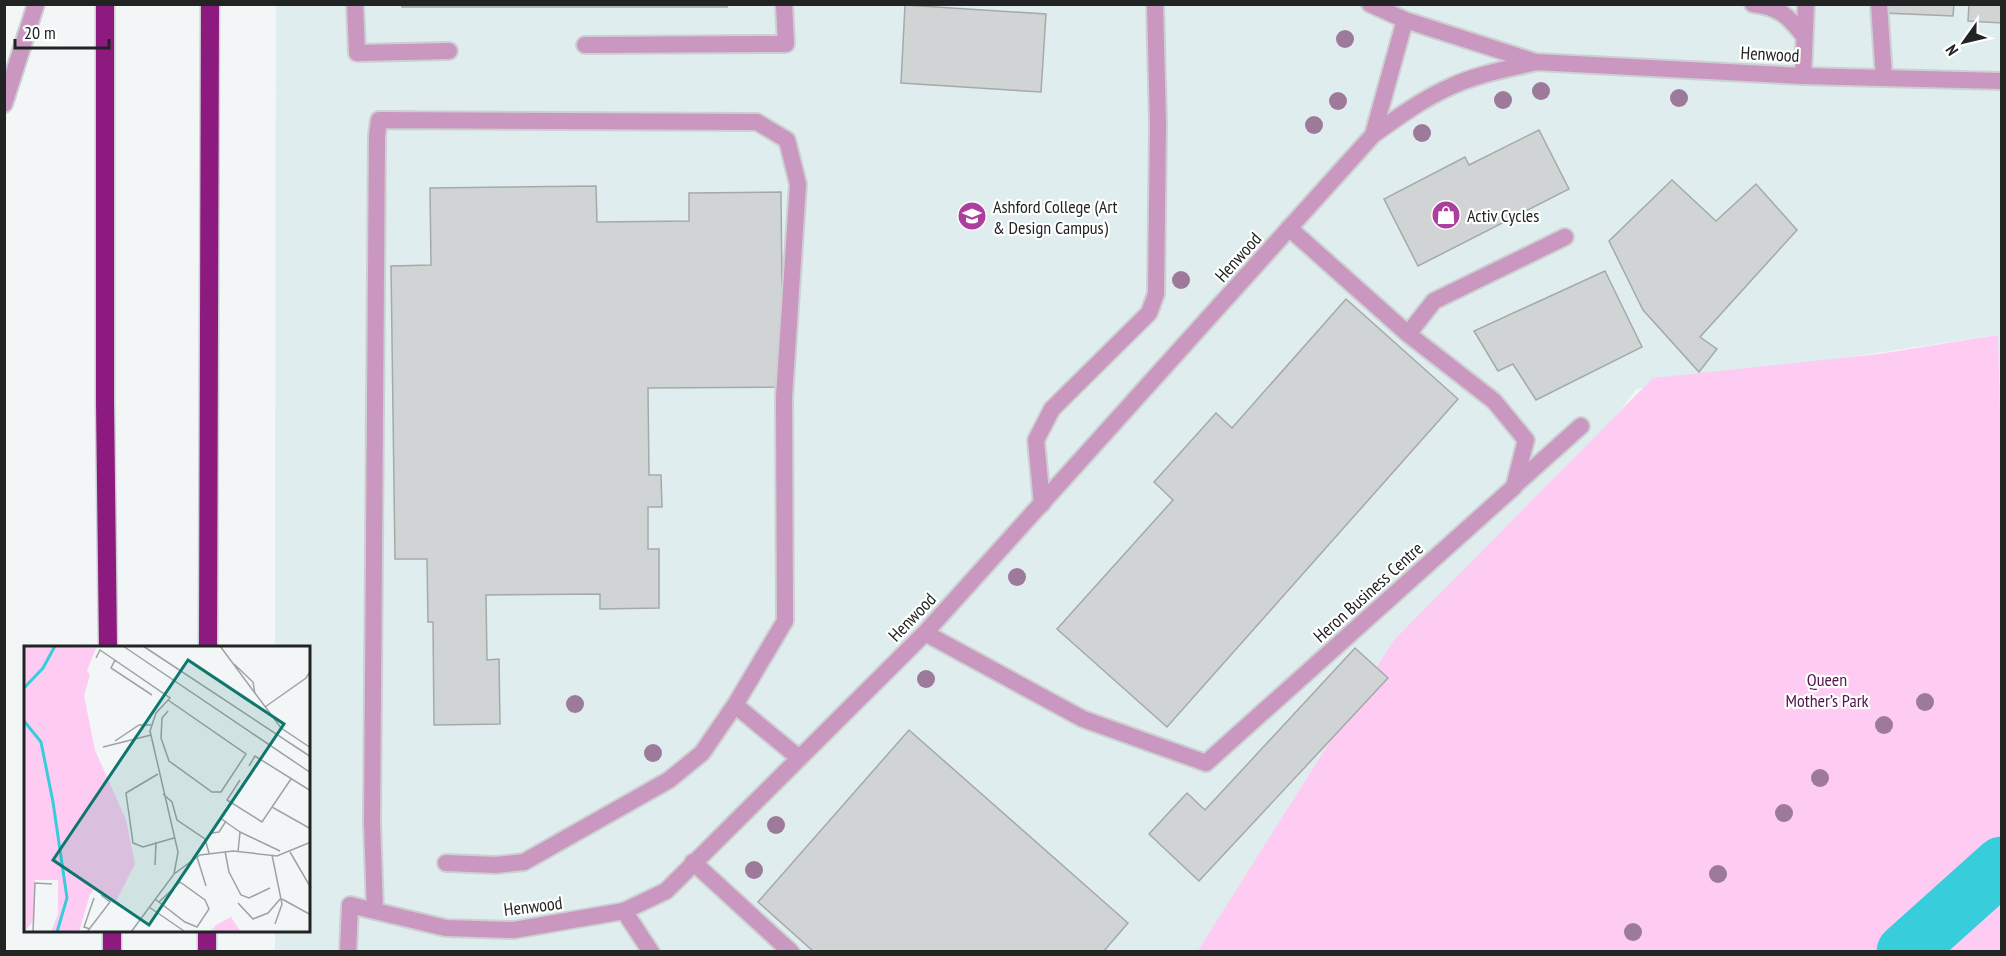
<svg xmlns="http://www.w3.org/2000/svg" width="2006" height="956" viewBox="0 0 2006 956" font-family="'PT Sans Narrow',sans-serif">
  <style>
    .built { fill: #dfedee }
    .green { fill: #feccf3 }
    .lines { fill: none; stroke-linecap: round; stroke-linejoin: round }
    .river { stroke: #37cddb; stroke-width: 57 }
    .building { fill: #d0d4d5; stroke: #a6a9aa; stroke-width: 1.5 }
    .service-casing { stroke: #cdd0d1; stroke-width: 20 }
    .minor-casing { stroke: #cdd0d1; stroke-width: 20 }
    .motorway-casing { stroke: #cdd0d1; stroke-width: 21 }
    .service { stroke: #ca97c0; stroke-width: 16 }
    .minor { stroke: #ca97c0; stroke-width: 16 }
    .motorway { stroke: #8c1a7f; stroke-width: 18 }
    .tree { fill: #9d7a9a }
    .labels { text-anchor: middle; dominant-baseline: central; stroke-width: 4.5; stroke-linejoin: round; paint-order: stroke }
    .street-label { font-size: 18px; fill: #222424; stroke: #fff }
    .poi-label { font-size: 18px; fill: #222424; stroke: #fff; text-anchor: start }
    .park-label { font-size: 18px; fill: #57144e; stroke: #fff }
    .inset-river { fill: none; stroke: #37cddb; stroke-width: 3 }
    .inset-road { fill: none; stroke: #9fa2a3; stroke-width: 1.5 }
    .view { fill: #0f766e; fill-opacity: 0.15; stroke: #0f766e; stroke-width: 3 }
    .inset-edge { fill: none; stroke: #222424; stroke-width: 3 }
  </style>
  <rect width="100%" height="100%" fill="#f2f6f7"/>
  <!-- built -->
  <path class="built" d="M276,5H2001V501L1997,335L1636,389L1340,799L1211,951L275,952V931L309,930V647H275Z"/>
  <!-- green -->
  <path class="green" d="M1998,335L2002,501L2001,951L1197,952L1394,640L1653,378L1879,354Z"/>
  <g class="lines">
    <!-- river -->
    <path class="river" d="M1905,952L2002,865"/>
  </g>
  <!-- building -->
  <path class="building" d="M402,4H727V7H402Z
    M1885,4H1954L1953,16L1884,13Z
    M1969,4H2002V23L1968,21Z
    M905,5L1046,14L1041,92L901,83Z
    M1539,130L1569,189L1418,266L1384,199L1465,157L1469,165Z
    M1672,180L1716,221L1756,184L1797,230L1700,337L1717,349L1699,372L1643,310L1609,241Z
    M596,186L597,222L689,221V193L781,192L783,387L648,388L649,475H661L662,507H648V549H659V608L600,609V594L486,595L487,660L499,659L500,724L434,725L433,622H428L427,559H395L391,266L431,265L430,188Z
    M1605,271L1642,347L1536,400L1513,364L1498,371L1474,331Z
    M1346,299L1458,399L1167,727L1057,629L1173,500L1154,482L1216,413L1232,428Z
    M1355,648L1388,678L1199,881L1149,834L1187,793L1205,810Z
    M909,730L1128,923L1103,952H814L758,902Z"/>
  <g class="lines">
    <!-- service casing -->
    <g class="service-casing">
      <path id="service" d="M355,4L357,53L449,51
        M1753,4C1780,7 1789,17 1804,36
        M1879,4L1884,78
        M585,45L786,44L784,4
        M1803,76L1806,4
        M4,104L36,4
        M1408,334L1434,301L1565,237
        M1514,486L1581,426
        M1042,504L1036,440L1052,409L1149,313L1156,294L1158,124L1155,4
        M925,633L1083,719L1206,763L1514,487L1526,440L1494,401L1408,334L1289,228
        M735,705L799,758
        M372,822L377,135L379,120L757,122L787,140L798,184L784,397L785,621L735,705L702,753L669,780L524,862L496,865L446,863
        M693,862L791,952
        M624,911L651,952"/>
    </g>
    <!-- minor casing -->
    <g class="minor-casing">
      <path id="minor" d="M1370,4L1405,20L1536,62L1803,76L2002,81
        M1373,135L1405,20
        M372,822L375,911
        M348,952L350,905L446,928L514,930L624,911L666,891L925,633L1373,135C1398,117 1424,98 1452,86C1478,74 1508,69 1536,62"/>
    </g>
    <!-- motorway casing -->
    <g class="motorway-casing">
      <path id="motorway" d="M105,4V402L108,647
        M208,647L210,4
        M112,930V952
        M207,952V930"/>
    </g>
    <!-- service -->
    <use href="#service" class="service"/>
    <!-- minor -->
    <use href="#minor" class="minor"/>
    <!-- motorway -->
    <use href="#motorway" class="motorway"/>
  </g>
  <!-- trees -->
  <g class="tree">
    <circle cx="1345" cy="39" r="9"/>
    <circle cx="1541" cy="91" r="9"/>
    <circle cx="1679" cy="98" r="9"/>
    <circle cx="1503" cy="100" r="9"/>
    <circle cx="1338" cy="101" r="9"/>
    <circle cx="1314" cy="125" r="9"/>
    <circle cx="1422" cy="133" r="9"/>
    <circle cx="1181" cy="280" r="9"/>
    <circle cx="1017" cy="577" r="9"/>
    <circle cx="926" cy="679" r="9"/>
    <circle cx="1925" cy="702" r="9"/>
    <circle cx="575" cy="704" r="9"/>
    <circle cx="1884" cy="725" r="9"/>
    <circle cx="653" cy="753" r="9"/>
    <circle cx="1820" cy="778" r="9"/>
    <circle cx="1784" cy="813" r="9"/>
    <circle cx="776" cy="825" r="9"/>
    <circle cx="754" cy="870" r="9"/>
    <circle cx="1718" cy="874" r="9"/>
    <circle cx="1633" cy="932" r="9"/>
  </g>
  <!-- icons -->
  <defs>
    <g id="shop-disc" transform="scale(1.5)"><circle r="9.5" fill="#ac3e9d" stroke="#fff"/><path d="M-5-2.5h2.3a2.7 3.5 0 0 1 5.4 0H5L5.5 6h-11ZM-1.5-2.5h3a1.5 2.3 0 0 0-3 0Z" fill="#fff"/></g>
    <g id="university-disc" transform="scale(1.5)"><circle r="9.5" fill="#ac3e9d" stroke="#fff"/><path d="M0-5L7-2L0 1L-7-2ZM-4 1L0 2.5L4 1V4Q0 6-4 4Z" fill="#fff"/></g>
  </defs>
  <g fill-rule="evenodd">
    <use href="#shop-disc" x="1446" y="215"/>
    <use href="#university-disc" x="972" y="216"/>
  </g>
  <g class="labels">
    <!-- street labels -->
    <g class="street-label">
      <text transform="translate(1770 54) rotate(3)">Henwood</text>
      <text transform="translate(1238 257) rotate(-48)">Henwood</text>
      <text transform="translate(1368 592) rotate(-42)">Heron Business Centre</text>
      <text transform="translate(912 617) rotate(-46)">Henwood</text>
      <text transform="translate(533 906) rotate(-7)">Henwood</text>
    </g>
    <!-- poi labels -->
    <g class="poi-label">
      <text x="993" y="206">Ashford College (Art<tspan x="993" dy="21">&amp; Design Campus)</tspan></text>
      <text x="1467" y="215">Activ Cycles</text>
    </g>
    <!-- park labels -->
    <g class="park-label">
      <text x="1827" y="679">Queen<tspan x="1827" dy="21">Mother’s Park</tspan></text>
    </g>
  </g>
  <!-- overview -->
  <g transform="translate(24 646)">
    <rect width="286" height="286" fill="#f2f6f7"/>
    <path d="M0,0L72,2L63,25L66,29L60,50L71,104L102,174L111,218L92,255L72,242L66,248L55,286H27L34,268V234H11L10,274L0,286ZM207,271L217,286H186L192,279Z" fill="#feccf3"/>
    <path class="inset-river" d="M0,42L19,22L31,0M0,75L17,96L29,156L43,252L33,286"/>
    <path class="inset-road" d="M99,0L287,127M119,0L287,111M196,0L257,82L287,102M72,12L76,4L146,52L132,67L126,85L154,206L150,228M91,14L87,22L128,49M210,18L229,36L231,48M144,54L222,108L197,146H188L145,115L137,92L138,72L144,65M241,61L282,32L287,24M91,95L115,79H127M79,101L127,89M225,120L231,110L287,145M134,128L102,147L109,197L119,201L150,192M216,134L203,154L238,176L248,161L287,183M139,148L148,156L153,174L181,193L185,207M248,161L267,133M196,172L216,186L214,206M216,186L256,205M188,187L195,186L202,175M201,205L205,226L217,249L225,252L246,242M266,206L287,242M248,209L258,258L251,278M173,211L182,240M131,219L132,196M131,253L161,276L173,281L185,263L181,254L156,236L135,256M258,253L287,269M214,257L229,273L244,267L257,252M125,261L160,285M66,283L60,281L70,252M9,286L11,237L28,238M63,286L86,256L77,249M107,286L150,228L176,209L209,205L253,210L287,196"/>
    <path class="view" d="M164,14L260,78L125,279L29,214Z"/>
    <rect width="286" height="286" class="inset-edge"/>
  </g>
  <!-- border -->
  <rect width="2006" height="956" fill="none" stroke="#222424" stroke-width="12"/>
  <!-- north arrow -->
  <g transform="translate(1964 42) rotate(236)" stroke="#ffffff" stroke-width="4.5" paint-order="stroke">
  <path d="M0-4.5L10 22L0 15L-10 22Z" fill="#222424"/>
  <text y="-9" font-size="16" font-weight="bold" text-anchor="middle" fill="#222424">N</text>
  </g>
  <!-- scale -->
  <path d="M15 39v9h94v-9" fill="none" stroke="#222424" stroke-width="3"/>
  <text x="24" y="39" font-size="18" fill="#222424" stroke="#ffffff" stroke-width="4.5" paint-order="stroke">20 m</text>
</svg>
